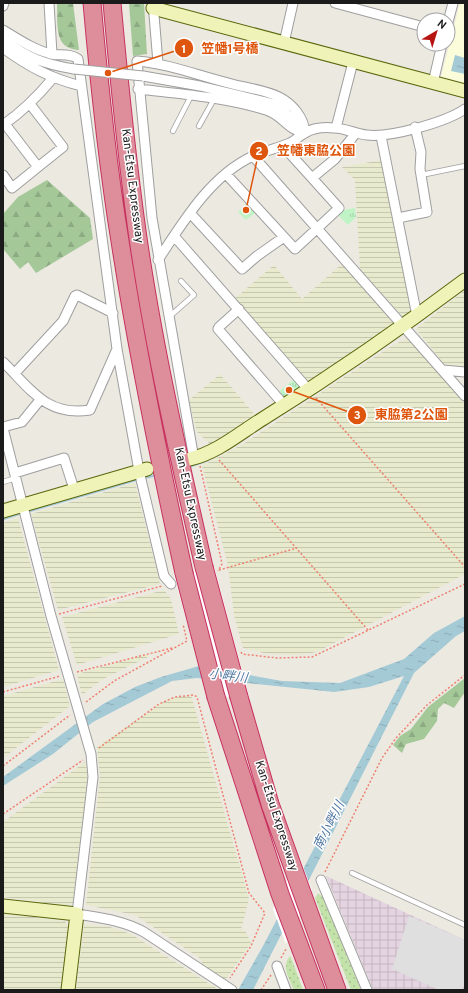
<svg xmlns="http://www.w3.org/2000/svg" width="468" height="993" viewBox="0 0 468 993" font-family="Overpass,'Noto Sans JP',sans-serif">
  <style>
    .industrial { fill: url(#industrial-grid) }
    .education { fill: #fbfcda }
    .farmland { fill: url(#farmland-rules) }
    .grass { fill: url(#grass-dots) }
    .forest { fill: url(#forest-firs) }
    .park { fill: url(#park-tufts) }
    .parking { fill: #dfdfdf }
    .water { fill: url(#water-ripples) }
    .pier { fill: #fff }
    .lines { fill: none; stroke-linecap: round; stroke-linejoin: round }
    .stream { stroke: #a4cad6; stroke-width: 2.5 }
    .lane-casing { stroke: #9f9f9f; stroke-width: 6 }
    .street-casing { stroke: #9f9f9f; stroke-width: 11 }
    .secondary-casing { stroke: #5b670d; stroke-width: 15 }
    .highway-casing { stroke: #c73160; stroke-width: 19 }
    .path { stroke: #ee8170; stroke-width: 1.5; stroke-dasharray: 2 2; stroke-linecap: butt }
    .lane { stroke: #fff; stroke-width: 4.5 }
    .street { stroke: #fff; stroke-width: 9 }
    .secondary { stroke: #eff3b7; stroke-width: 13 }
    .highway { stroke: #de8e9a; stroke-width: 17 }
    .street-bridge-casing { stroke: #9f9f9f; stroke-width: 11; stroke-linecap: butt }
    .highway-bridge-casing { stroke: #c73160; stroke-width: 19; stroke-linecap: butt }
    .street-bridge { stroke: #fff; stroke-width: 9 }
    .highway-bridge { stroke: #de8e9a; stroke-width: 17 }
    .labels { text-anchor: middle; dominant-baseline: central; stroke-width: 3; stroke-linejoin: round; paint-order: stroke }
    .street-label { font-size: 12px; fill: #1b1b1b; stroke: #fff }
    .water-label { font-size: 13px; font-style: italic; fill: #5077a2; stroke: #fff }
    .leader { fill: none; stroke: #de560d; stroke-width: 1.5 }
    .callout-dot { fill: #de560d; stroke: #fff; stroke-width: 1.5 }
    .mark-label { font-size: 12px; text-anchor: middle; font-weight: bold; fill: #fff }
    .callout-label { font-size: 13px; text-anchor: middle; font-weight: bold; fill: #de560d; stroke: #fff; stroke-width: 3; stroke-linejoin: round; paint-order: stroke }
  </style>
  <defs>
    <pattern id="industrial-grid" width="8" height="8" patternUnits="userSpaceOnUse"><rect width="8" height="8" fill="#e4d4e1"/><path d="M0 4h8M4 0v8" fill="none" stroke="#c3b5c0"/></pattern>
    <pattern id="farmland-rules" width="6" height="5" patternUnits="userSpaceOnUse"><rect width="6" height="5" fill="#e7eacd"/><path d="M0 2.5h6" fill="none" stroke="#c6c8af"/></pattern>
    <pattern id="grass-dots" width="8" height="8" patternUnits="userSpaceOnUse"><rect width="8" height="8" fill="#c4e3aa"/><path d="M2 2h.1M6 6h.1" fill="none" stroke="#a8c292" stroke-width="1.8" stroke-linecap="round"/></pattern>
    <pattern id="forest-firs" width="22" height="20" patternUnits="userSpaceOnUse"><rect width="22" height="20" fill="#a5c899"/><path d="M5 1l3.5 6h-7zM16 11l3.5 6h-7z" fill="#8dab83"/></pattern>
    <pattern id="park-tufts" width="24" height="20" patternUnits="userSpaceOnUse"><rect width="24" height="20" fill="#c0f4c6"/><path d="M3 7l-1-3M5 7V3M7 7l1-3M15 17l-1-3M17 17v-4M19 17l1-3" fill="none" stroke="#a4d1aa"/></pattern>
    <pattern id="water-ripples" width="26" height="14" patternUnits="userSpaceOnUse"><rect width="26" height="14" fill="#a4cad6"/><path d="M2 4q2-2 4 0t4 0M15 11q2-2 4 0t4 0" fill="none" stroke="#8dadb7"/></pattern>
  </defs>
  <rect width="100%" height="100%" fill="#ece9e1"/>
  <!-- industrial -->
  <path class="industrial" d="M326,876L465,940V990H373Z"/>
  <!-- education -->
  <path class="education" d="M460,3H465V83L441,77Z"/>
  <!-- farmland -->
  <path class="farmland" d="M382,160L412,312L404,318L360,269L355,180L342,167Z
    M343,263L396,322L395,325L310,382L305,381L234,299L274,265L302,299Z
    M465,290V366L444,364L416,329Z
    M407,338L465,404V574L317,652L299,655L268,654L243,648L234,615L228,565L202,466L243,444L390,347Z
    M220,374L256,416L210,444L197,432L189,400Z
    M135,483L160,584L58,610L31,514Z
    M18,518L59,670L3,687V523Z
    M164,590L171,599L179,634L77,665L62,617Z
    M148,654V657L103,679L82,695L77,674Z
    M63,679L70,706L3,758V696Z
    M191,695L249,899L241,930H245L251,943L225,981L203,967L201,959L135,915L86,905L100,776L97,747L168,699Z
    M85,762L88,774L73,903L66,906L3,897V822Z
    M3,913L65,921L70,929L64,990H3Z
    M84,924L110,927L131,934L216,988L215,990H76Z"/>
  <!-- grass -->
  <path class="grass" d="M318,894L325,897L361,990H351L315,898Z
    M290,956L292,960L303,990H294C289,978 281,967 290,956Z"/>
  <!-- forest -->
  <path class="forest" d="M57,3H73L79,50C53,49 58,24 57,3Z
    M129,3H144L147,54L133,56Z
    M47,180L90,218L93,239L36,273L28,262L20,269L3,249V214L18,197Z
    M465,678V692L454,708L444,703L438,709L437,721L424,739L406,744L402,753L393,745L400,736L411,729L428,707Z"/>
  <!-- park -->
  <path class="park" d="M248,202L255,213L246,220L238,212Z
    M355,208L356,217L348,225L338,215L343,210Z
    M296,378L301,388L282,400L277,393Z"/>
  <!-- parking -->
  <path class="parking" d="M409,916L465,940V982L462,990H439L392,969Z"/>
  <!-- water -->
  <path class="water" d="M455,55L465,58V74L451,71Z
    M465,616V631L456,636L414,673L253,990H238L263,946L404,676L369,687L334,692L197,678L172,681L93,722L53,754L3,786V777L103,704L135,687L161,677L199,666L282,681L340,683L404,659L434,633Z"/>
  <!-- pier -->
  <path class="pier" d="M214,566L250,700L206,693L174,575Z
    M299,856L312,890L286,944L273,909Z"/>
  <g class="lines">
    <!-- stream -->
    <path class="stream" d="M370,356L425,317
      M188,467L208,460
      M144,478L156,475
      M26,512L139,479
      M3,519L22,513"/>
    <!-- lane casing -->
    <g class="lane-casing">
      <path id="lane" d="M199,126L214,99
        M173,131L191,96
        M421,175L465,166
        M169,317L194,295L181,281
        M3,482L16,478
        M352,873L465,925"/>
    </g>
    <!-- street casing -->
    <g class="street-casing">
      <path id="street" d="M49,3L52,54
        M153,3L158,63
        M335,3L424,27
        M3,6L4,3
        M448,22L453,3
        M3,30C18,39 34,50 51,54C59,56 71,53 78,59L117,349L139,471L164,576L171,584
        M3,40C29,58 43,64 74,69
        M284,43L293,3
        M3,48C29,67 50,78 81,86
        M143,76L200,86L274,104L283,110L305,133
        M433,83L442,44
        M138,89C180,94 225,97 266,110C283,115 287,130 305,133
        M5,124L38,167L63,147L30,104
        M3,125C22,112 38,96 53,78
        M336,128L353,62
        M381,136L417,316
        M283,146L312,178
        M253,156L465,396
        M226,174L284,237
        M3,175L12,188L38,167
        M190,213L242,269L257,256L284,237L295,249L338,209L339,208L312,178L335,159L356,133
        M398,218L427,212L420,169L421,152L415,127
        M174,236L308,389
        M158,260C183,222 210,176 253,156C265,151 278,148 290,143C296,140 299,136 305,133C313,128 325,127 334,128C345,128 356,134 367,135C390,138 446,122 465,109
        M239,309L219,327L218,329L284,405
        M3,362C30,388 46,417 90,410L117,349
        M443,370L465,372
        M15,373L63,321L75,296L77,295L113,313
        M3,427L22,422L40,400
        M3,428L51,616L91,754L93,777L77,914C101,918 122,920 144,932L232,990
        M194,459L152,218L137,61C170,64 199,76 232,84C247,88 265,90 279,97C293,104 304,118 305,133
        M15,473L64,458L74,489
        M321,880L367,990
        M277,966L286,990"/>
    </g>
    <!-- secondary casing -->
    <g class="secondary-casing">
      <path id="secondary" d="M153,8L465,91
        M190,459C217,453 241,432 264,418C333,375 400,329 465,280
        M3,511L147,469
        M3,906L77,914L68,990"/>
    </g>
    <!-- highway casing -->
    <g class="highway-casing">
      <path id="highway" d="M92,3C99,82 107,162 120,241C137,352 160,463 184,573
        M112,3C119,81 127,160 138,238C154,349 179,458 204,567
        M216,697L280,894L316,990
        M239,697L270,804L337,990"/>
    </g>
    <!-- path -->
    <path class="path" d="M316,398L465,567
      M219,460L368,630
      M200,466L221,559L222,564L218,571
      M219,570L297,548
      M59,614L162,586
      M241,652L242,654L277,658L312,657L465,584
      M77,672L172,648
      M3,692L60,676
      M86,702L114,681L187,641L183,624
      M99,748L159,704L175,697L194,695L197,697L249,893L265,913L251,946L230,978
      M3,766L70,715
      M3,814L83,760
      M325,872L382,758L396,738L427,705L465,675
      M281,958L286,949
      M261,990L271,975"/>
    <!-- lane -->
    <use href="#lane" class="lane"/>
    <!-- street -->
    <use href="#street" class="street"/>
    <!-- secondary -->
    <use href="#secondary" class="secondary"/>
    <!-- highway -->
    <use href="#highway" class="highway"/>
    <!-- street-bridge casing -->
    <g class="street-bridge-casing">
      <path id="street-bridge" d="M74,69L143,76"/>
    </g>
    <!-- highway-bridge casing -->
    <g class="highway-bridge-casing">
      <path id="highway-bridge" d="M204,567L239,697
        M184,573L216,697"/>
    </g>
    <!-- street-bridge -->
    <use href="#street-bridge" class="street-bridge"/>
    <!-- highway-bridge -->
    <use href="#highway-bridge" class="highway-bridge"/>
  </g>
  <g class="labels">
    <!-- street labels -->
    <g class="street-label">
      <text transform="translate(132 186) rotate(83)">Kan-Etsu Expressway</text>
      <text transform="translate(190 504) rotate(78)">Kan-Etsu Expressway</text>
      <text transform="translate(276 816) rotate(72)">Kan-Etsu Expressway</text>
    </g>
    <!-- water labels -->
    <g class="water-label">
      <text transform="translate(228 677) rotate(7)">小畔川</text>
      <text transform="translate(330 826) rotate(-63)">南小畔川</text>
    </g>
  </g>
  <!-- callouts -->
  <path class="leader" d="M108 73L184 48M246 210L259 151M289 390L357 415"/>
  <g class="callout-dot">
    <circle cx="108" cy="73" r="4"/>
    <circle cx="246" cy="210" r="4"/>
    <circle cx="289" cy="390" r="4"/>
    <circle cx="184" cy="48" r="10"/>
    <circle cx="259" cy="151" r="10"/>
    <circle cx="357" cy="415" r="10"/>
  </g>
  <g class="mark-label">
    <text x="184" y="53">1</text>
    <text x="259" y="155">2</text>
    <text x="357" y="419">3</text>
  </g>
  <g class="callout-label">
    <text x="230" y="53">笠幡1号橋</text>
    <text x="316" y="155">笠幡東脇公園</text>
    <text x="411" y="419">東脇第2公園</text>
  </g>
  <!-- border -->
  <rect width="468" height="993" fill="none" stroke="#1b1b1b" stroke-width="8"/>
  <!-- north arrow -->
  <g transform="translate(436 32) rotate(38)"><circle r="19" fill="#ffffff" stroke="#a4a4a4"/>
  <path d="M0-3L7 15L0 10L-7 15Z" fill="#b61410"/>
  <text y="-6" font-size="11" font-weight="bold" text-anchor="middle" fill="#1b1b1b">N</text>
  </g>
</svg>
